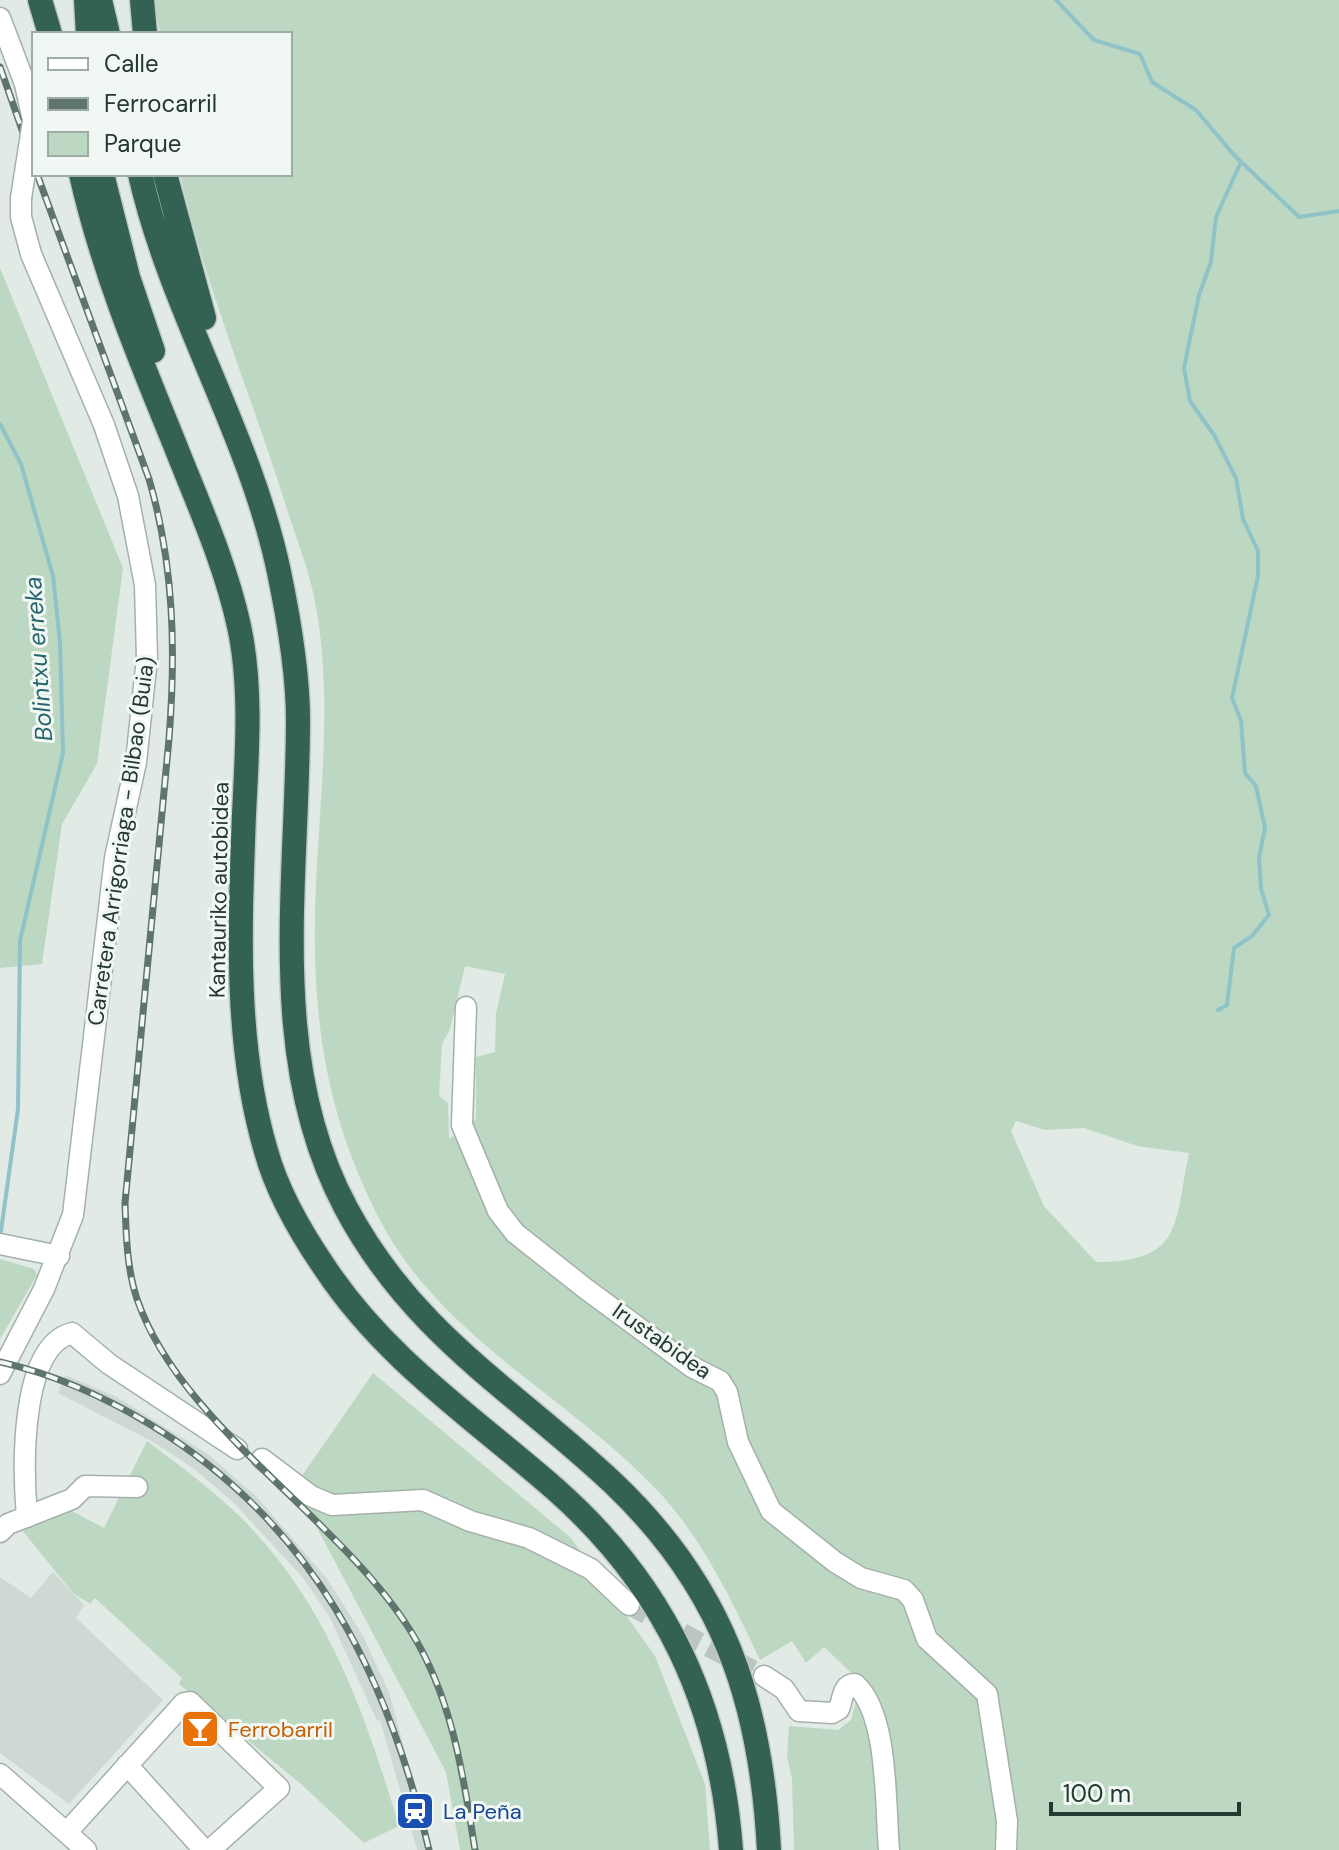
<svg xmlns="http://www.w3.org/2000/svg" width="1339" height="1850" viewBox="0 0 1339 1850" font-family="'DM Sans',sans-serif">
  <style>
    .built { fill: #cfd9d4 }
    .green { fill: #bcd8c2; fill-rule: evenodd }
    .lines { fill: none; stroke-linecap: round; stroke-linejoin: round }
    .stream { stroke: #8fc3c8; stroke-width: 4 }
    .minor-tunnel { stroke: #bbc6c1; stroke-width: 20; stroke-dasharray: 20 10; stroke-linecap: butt }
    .minor-casing { stroke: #a4b1ab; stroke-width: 23 }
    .highway-casing { stroke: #c1c7c5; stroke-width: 27 }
    .minor { stroke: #fff; stroke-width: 20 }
    .highway { stroke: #336154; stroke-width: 24 }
    .rail-casing { stroke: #5e746c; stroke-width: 7 }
    .rail { stroke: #f1f7f3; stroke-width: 4; stroke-dasharray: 12; stroke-linecap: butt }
    .minor-bridge-casing { stroke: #a4b1ab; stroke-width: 23; stroke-linecap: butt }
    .minor-bridge { stroke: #fff; stroke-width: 20 }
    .labels { text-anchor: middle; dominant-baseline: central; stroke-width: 6; stroke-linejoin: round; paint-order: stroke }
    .street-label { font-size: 22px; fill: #233831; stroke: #f1f7f3 }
    .food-label { font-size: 22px; fill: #c56008; stroke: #f1f7f3; text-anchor: start }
    .transit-label { font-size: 22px; fill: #164399; stroke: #f1f7f3; text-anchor: start }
    .water-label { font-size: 24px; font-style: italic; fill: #25656c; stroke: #f1f7f3 }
  </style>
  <rect width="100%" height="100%" fill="#e1eae5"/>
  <!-- built -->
  <path class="built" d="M65,1375L115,1396L209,1455L257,1497L328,1580L362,1634L389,1692L432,1850H417L380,1720L377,1721L330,1618L304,1579L234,1503L193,1468L153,1442L58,1393Z
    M53,1572L84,1605L76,1618L163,1700L69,1804L0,1753V1577L31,1598Z"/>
  <!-- green -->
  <path class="green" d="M154,0H1339V1850H794L792,1779L787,1756L789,1726L838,1730L851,1720L861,1682L824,1647L806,1663L792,1641L760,1660C732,1601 702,1537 656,1489C569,1397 442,1338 381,1222C316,1098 309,985 318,848C323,765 331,679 314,597C308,567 296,538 287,509C252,397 206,289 180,174H290V34H160ZM465,966L505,974L496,1014L495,1052L476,1057V1119L449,1139L448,1103L439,1096L442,1044L450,1029ZM1016,1121L1045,1130L1084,1128L1137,1146L1189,1153C1174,1224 1184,1262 1096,1262L1044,1206L1011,1131Z
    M0,268L123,568L97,764L62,824L42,964L0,968Z
    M0,1259L34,1269L37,1275L0,1339Z
    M373,1373L571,1538L655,1656L705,1784L710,1850H460L446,1772L295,1486Z
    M147,1441C173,1461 200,1480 224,1502C322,1588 363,1706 399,1826L364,1843L301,1784L179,1684L182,1678L95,1598L90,1604L73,1593L22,1530L70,1510L104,1528Z"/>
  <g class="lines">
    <!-- stream -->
    <path class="stream" d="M1056,0L1094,40L1140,54L1152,82L1196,110L1234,155L1299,217L1339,211
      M0,424L21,464L53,576L60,642L63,753L20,941L18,1109L1,1231
      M1218,1010L1227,1005L1234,948L1252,936L1269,915L1261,889L1259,858L1265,828L1256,786L1245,773L1241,721L1232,698L1258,576V551L1243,519L1236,478L1214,435L1190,401L1184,368L1199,295L1211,262L1216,217L1241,162"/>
    <!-- minor-tunnel -->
    <path class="minor-tunnel" d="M629,1605L764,1676"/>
    <!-- minor casing -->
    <g class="minor-casing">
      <path id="minor" d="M0,18L25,84L33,121
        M466,1007L462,1125L498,1211L515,1233L586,1289L692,1367L720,1381L727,1392L738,1442L771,1511L835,1562L861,1578L904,1590L913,1600L927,1639L987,1694L1007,1821L1006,1850
        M0,1244L59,1256
        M0,1374L44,1289L73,1215L115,858L136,762L147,658L145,585L128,496L104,425L31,254L21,217V198
        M262,1459L311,1496L332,1505L423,1500L470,1521L529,1538L591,1569L629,1605
        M27,1517C23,1471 19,1347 72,1333L109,1364L237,1449
        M0,1532L8,1524L72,1499L85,1486L137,1487
        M764,1676L784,1689L799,1711L832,1713L839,1709C843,1700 842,1684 855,1684C889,1714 885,1805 889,1850
        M127,1765L204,1850
        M0,1774L86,1850
        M67,1832L184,1703L190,1702L279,1788L210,1850"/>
    </g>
    <!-- highway casing -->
    <g class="highway-casing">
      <path id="highway" d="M40,0L50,34
        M86,0L88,34
        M100,0L108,34
        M142,0L145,34
        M81,174C102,267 137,352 173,440C197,501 225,562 239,626C252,686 247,754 244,814C240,925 234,1043 266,1151C277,1191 301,1233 325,1268C385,1359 474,1418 555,1489C665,1586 720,1704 731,1850
        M102,174L128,277L153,351
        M140,174C171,311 250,434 279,572C289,620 298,671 298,720C298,883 266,1059 346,1208C413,1334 513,1389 612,1482C723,1587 761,1700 769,1850
        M165,174L204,318"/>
    </g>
    <!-- minor -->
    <use href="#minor" class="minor"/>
    <!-- highway -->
    <use href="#highway" class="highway"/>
    <!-- rail casing -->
    <g class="rail-casing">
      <path id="rail" d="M0,67L34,164
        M37,174L149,479C174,565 176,650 169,739L125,1203C126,1235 127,1269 137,1299C180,1425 338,1516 410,1630C452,1697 463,1773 475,1850
        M0,1362C53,1374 105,1397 151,1425C312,1523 387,1672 429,1850"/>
    </g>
    <!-- rail -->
    <use href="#rail" class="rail"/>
    <!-- minor-bridge casing -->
    <g class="minor-bridge-casing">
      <path id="minor-bridge" d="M21,198L33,121"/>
    </g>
    <!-- minor-bridge -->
    <use href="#minor-bridge" class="minor-bridge"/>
  </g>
  <!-- icons -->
  <defs>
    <g id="bar-square" transform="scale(2)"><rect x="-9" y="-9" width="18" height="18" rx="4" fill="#e8710a" stroke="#f1f7f3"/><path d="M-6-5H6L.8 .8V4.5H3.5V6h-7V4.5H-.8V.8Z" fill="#fff"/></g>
    <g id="station-square" transform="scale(2)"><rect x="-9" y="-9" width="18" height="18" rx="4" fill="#1a4fb4" stroke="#f1f7f3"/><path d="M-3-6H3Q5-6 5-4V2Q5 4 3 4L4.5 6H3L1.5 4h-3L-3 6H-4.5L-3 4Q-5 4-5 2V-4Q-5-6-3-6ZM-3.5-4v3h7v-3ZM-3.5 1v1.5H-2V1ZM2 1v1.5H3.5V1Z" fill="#fff"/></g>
  </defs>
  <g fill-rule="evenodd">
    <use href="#bar-square" x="200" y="1729"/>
    <use href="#station-square" x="415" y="1811"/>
  </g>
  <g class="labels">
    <!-- street labels -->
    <g class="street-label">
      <text transform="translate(121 841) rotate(-82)">Carretera Arrigorriaga - Bilbao (Buia)</text>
      <text transform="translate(219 890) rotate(-89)">Kantauriko autobidea</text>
      <text transform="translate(662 1341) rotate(35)">Irustabidea</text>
    </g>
    <!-- food labels -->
    <g class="food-label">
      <text x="228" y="1729">Ferrobarril</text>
    </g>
    <!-- transit labels -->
    <g class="transit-label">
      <text x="443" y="1811">La Peña</text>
    </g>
    <!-- water labels -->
    <g class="water-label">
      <text transform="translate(38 659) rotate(-94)">Bolintxu erreka</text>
    </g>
  </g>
  <!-- legend -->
  <rect x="32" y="32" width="260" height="144" fill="#f1f7f3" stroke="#9faba5" stroke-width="2"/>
  <rect x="48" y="58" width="40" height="12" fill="#ffffff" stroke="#9faba5" stroke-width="2"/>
  <text x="104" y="72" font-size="24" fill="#233831">Calle</text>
  <rect x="48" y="98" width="40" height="12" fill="#5e746c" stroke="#9faba5" stroke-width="2"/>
  <text x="104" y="112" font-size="24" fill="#233831">Ferrocarril</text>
  <rect x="48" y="132" width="40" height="24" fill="#bcd8c2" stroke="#9faba5" stroke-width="2"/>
  <text x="104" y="152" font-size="24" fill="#233831">Parque</text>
  <!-- scale -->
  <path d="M1051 1802v12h188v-12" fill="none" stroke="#233831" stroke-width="4"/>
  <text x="1063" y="1802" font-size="24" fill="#233831" stroke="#f1f7f3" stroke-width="6" paint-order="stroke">100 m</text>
</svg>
